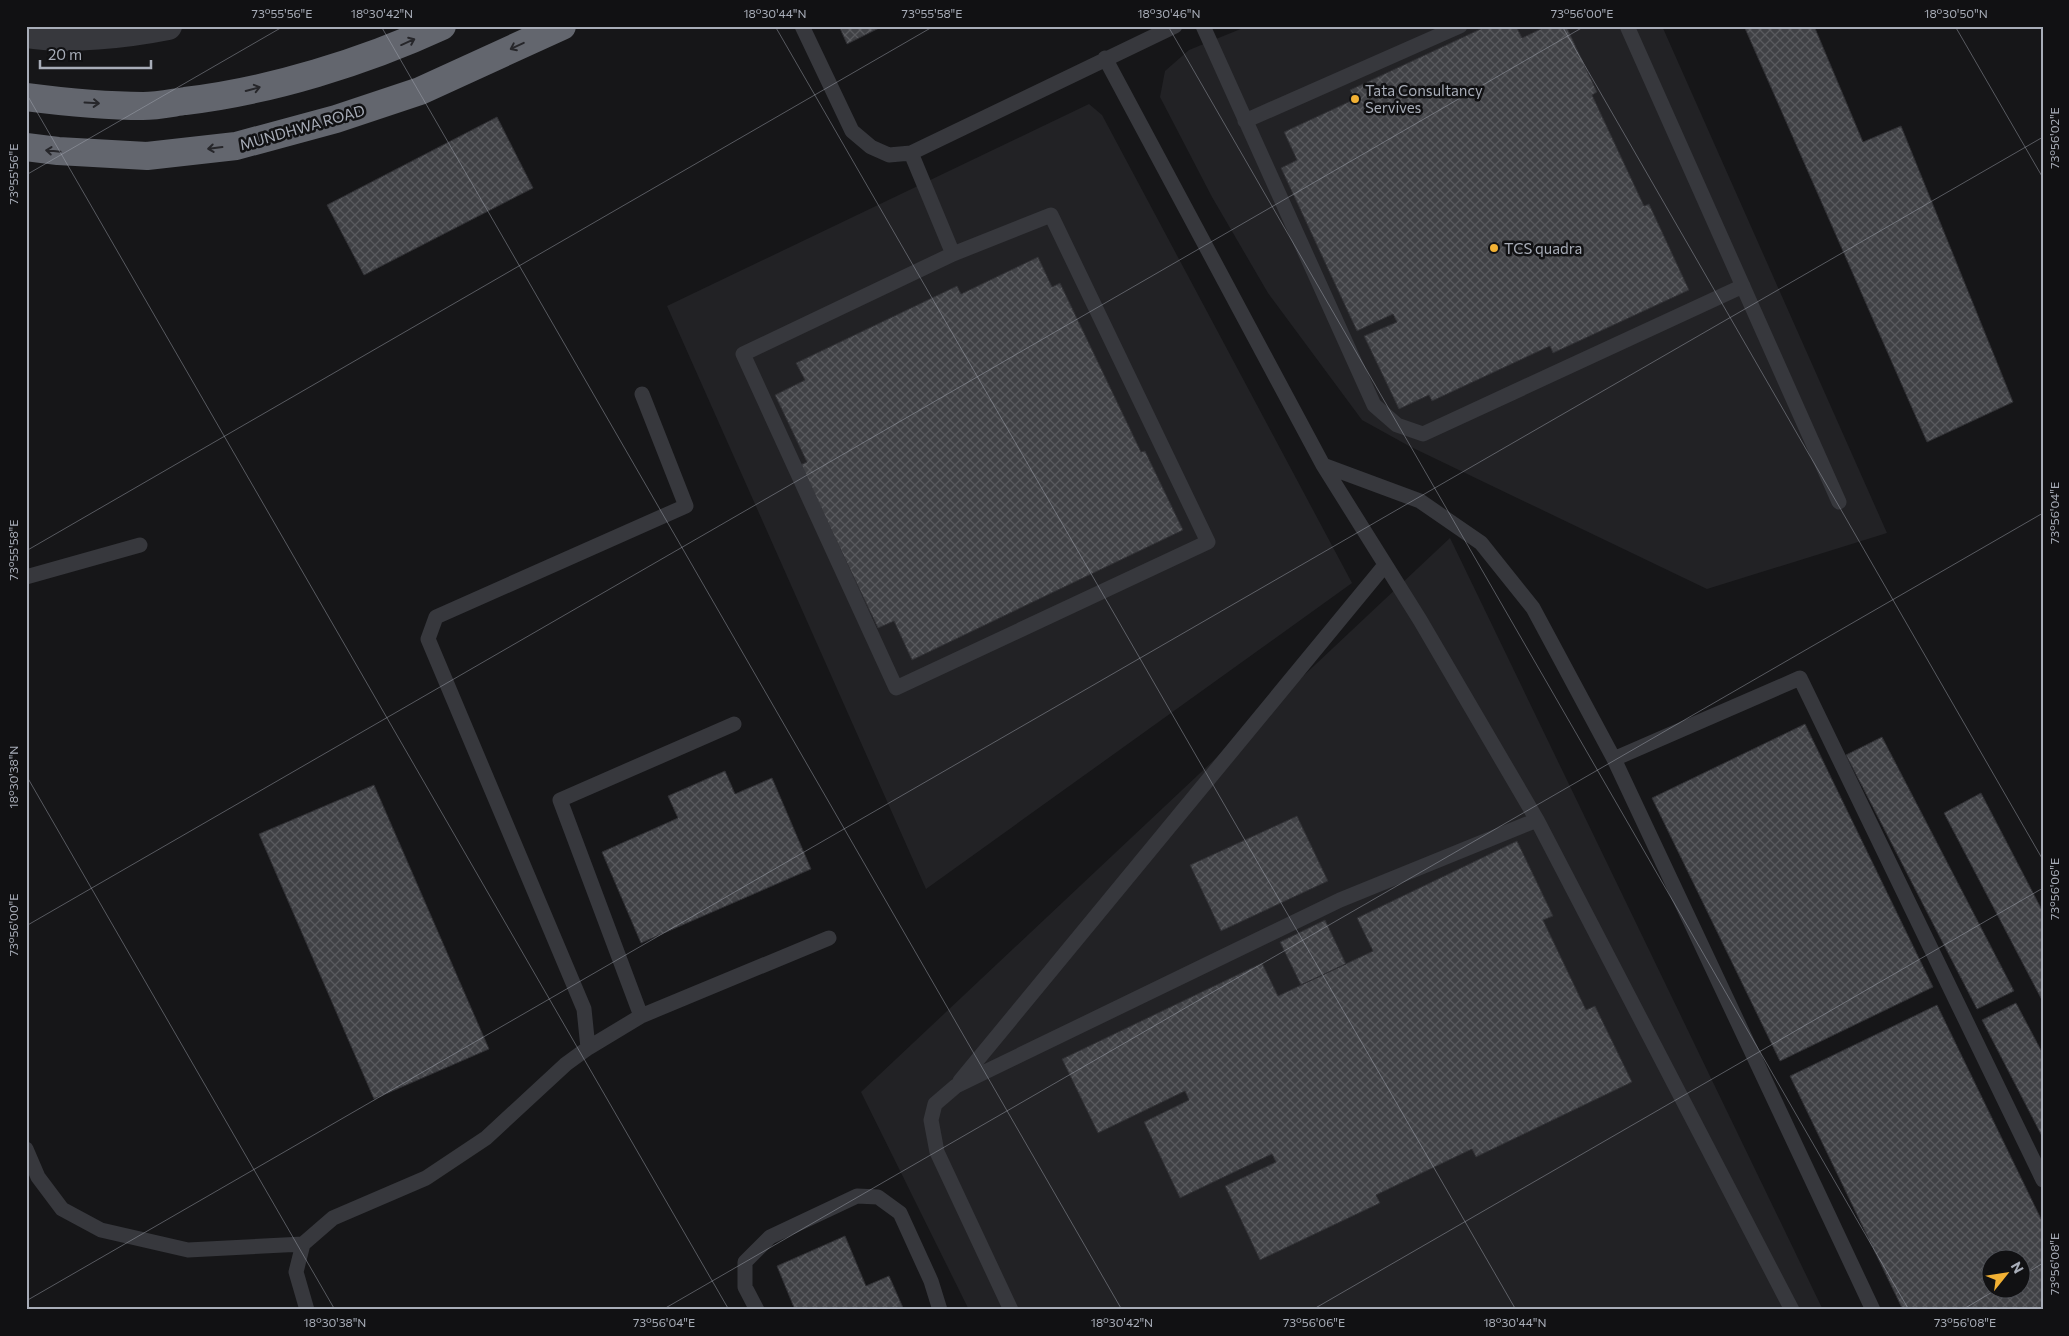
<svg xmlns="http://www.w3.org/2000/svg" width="2069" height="1336" viewBox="0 0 2069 1336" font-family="Commissioner,sans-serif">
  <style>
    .built { fill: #222225 }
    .building { fill: url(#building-cross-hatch); stroke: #303034; fill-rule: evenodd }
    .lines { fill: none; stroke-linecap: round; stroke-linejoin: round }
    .lane { stroke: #37383d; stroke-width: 15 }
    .street { stroke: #37383d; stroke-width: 28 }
    .highway { stroke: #63666e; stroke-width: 28 }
    .oneway { stroke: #26262a }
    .ticks { fill: none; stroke: #a8adb8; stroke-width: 1; stroke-opacity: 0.45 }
    .poi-dot { fill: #f2b134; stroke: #111113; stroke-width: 2 }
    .labels { text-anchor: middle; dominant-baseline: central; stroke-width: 5; stroke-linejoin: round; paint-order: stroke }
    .poi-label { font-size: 15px; fill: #a8adb8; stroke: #111113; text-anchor: start }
    .street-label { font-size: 15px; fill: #a8adb8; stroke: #111113 }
    .neatline { fill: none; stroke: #a8adb8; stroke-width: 2 }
    .ticks-label { font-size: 12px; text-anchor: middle; fill: #a8adb8 }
  </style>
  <defs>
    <pattern id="building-cross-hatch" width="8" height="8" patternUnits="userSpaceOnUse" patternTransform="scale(1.25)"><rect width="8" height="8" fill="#404145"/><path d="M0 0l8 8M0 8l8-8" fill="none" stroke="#595a5e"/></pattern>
  </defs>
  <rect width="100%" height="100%" fill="#161618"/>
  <!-- built -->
  <path class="built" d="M1248,26H1662L1887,533L1707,589L1409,446L1362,420L1268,293L1212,197L1160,97L1165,71L1189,50Z
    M1089,104L1102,115L1352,583L926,889L667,306Z
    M1450,538L1823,1310H969L861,1092Z"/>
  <!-- building -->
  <path class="building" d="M839,26H883L847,44Z
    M1487,26H1516L1522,38L1547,26H1566L1597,92L1592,95L1644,206L1649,204L1689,290L1553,353L1550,346L1432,401L1429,395L1399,409L1364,336L1397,322L1393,314L1357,331L1281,168L1297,160L1284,132L1355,99L1350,90Z
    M1744,26H1814L1863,142L1901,126L2013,402L1927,442Z
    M497,117L533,188L364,275L327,205Z
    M1038,257L1052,287L1060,283L1141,452L1145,451L1183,530L912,660L894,621L878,628L800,465L807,462L775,395L805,380L796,363L957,286L961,294Z
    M1805,724L1933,987L1780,1061L1652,798Z
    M1882,737L2014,991L1977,1009L1846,755Z
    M725,771L735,794L772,778L811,869L641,943L602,852L678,818L668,796Z
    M374,785L489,1049L374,1099L259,834Z
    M1981,793L2043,912V1002L1944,813Z
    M1297,816L1328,881L1221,931L1190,865Z
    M1517,841L1553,916L1543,920L1586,1010L1595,1006L1632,1082L1476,1157L1472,1149L1376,1195L1380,1203L1260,1260L1225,1186L1276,1162L1272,1154L1180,1198L1144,1122L1189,1100L1185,1091L1098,1133L1062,1059L1262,963L1278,996L1373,951L1357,918Z
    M1325,920L1346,964L1301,985L1280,942Z
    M2016,1003L2043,1054V1138L1982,1020Z
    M1937,1005L2043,1223V1310H1903L1790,1076ZM1992,1258H2022V1288H1992Z
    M845,1236L866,1286L889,1276L904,1310H795L777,1266Z"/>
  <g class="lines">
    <!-- lane -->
    <path class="lane" d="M802,26L852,131L871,147L889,155L911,153L1175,26
      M1203,26L1374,405L1397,425L1423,434L1743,286
      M1627,26L1839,502
      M1105,58L1323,465L1420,620L1537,820L1792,1310
      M1245,121L1460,26
      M911,153L953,254L743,354L896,688L1208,542L1051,215L953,254
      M1323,465L1420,501L1481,543L1533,608L1614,759L1873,1310
      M26,577L140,545
      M734,724L560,800L641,1016L829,938
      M1614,759L1800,678L2043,1180
      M588,1048L641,1016
      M960,1081L1385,565
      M26,1149L38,1177L62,1209L101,1230L188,1250L303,1244
      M307,1310L296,1272L303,1244L333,1218L426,1178L486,1138L566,1064L588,1048L584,1009L428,639L436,617L686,506L642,394
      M757,1310L745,1287V1262L770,1237L857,1196L878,1197L900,1213L931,1281L940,1310
      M1011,1310L937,1152L931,1120L935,1104L956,1086L1340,900L1537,820"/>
    <!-- street -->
    <path class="street" d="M26,34C67,41 128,34 168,26"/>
    <!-- highway -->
    <path class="highway" d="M26,97C65,102 104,106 143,106C157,106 171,103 185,101C270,91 364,62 442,26
      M26,147L58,151L147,156L236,146L336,119L420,91L562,26"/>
  </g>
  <!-- one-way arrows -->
  <defs><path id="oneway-shaft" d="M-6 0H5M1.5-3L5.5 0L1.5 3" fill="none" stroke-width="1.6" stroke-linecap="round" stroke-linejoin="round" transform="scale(1.25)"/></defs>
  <g class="oneway">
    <use href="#oneway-shaft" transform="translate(408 42) rotate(-24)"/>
    <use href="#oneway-shaft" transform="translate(517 46) rotate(155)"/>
    <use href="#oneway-shaft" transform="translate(253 89) rotate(-15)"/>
    <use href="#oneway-shaft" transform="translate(92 103) rotate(3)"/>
    <use href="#oneway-shaft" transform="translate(215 148) rotate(173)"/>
    <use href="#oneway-shaft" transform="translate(53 151) rotate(-174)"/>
  </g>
  <!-- ticks -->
  <path class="ticks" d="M381,26L1122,1310M775,26L1516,1310M1168,26L1909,1310M1562,26L2043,860M1955,26L2043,178M26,93L729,1310M26,175L284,26M26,551L934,26M26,775L335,1310M26,926L1585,26M2022,1276L2043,1263M26,1301L2043,137M662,1310L2043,513M1312,1310L2043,888M1962,1310L1999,1288"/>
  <!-- markers -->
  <g class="poi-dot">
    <circle cx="1355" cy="99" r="5"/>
    <circle cx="1494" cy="248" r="5"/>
  </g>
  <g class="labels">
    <!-- poi labels -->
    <g class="poi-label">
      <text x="1365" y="90">Tata Consultancy<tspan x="1365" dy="17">Servives</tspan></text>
      <text x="1504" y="248">TCS quadra</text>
    </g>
    <!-- street labels -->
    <g class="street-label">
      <text transform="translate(302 127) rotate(-16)">MUNDHWA ROAD</text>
    </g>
  </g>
  <!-- border -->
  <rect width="2069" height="1336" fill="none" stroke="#111113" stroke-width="55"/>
  <!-- north arrow -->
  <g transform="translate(2006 1274) rotate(60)"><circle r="24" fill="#111113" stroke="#4d4f55"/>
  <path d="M0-4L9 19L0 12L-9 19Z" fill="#f2b134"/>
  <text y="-8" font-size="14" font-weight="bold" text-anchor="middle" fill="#a8adb8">N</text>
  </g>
  <!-- scale -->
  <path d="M40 60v8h111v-8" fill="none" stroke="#a8adb8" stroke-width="2.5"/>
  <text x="48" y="60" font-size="15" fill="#a8adb8" stroke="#111113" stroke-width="4" paint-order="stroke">20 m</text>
  <rect x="28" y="28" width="2014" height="1280" class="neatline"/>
  <g class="ticks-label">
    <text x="282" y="18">73°55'56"E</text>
    <text x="382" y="18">18°30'42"N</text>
    <text x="775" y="18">18°30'44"N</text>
    <text x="932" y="18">73°55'58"E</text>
    <text x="1169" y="18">18°30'46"N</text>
    <text x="1582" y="18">73°56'00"E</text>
    <text x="1956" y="18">18°30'50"N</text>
    <text transform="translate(2055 138) rotate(-90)" y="4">73°56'02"E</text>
    <text transform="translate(14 174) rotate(-90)" y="4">73°55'56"E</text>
    <text transform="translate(2055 513) rotate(-90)" y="4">73°56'04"E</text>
    <text transform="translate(14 550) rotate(-90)" y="4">73°55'58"E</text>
    <text transform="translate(14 777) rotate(-90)" y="4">18°30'38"N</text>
    <text transform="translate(2055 889) rotate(-90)" y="4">73°56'06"E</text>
    <text transform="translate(14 925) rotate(-90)" y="4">73°56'00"E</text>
    <text transform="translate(2055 1264) rotate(-90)" y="4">73°56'08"E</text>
    <text x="335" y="1327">18°30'38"N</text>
    <text x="664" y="1327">73°56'04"E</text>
    <text x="1122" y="1327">18°30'42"N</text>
    <text x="1314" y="1327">73°56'06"E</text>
    <text x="1515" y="1327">18°30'44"N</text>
    <text x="1965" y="1327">73°56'08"E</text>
  </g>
</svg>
